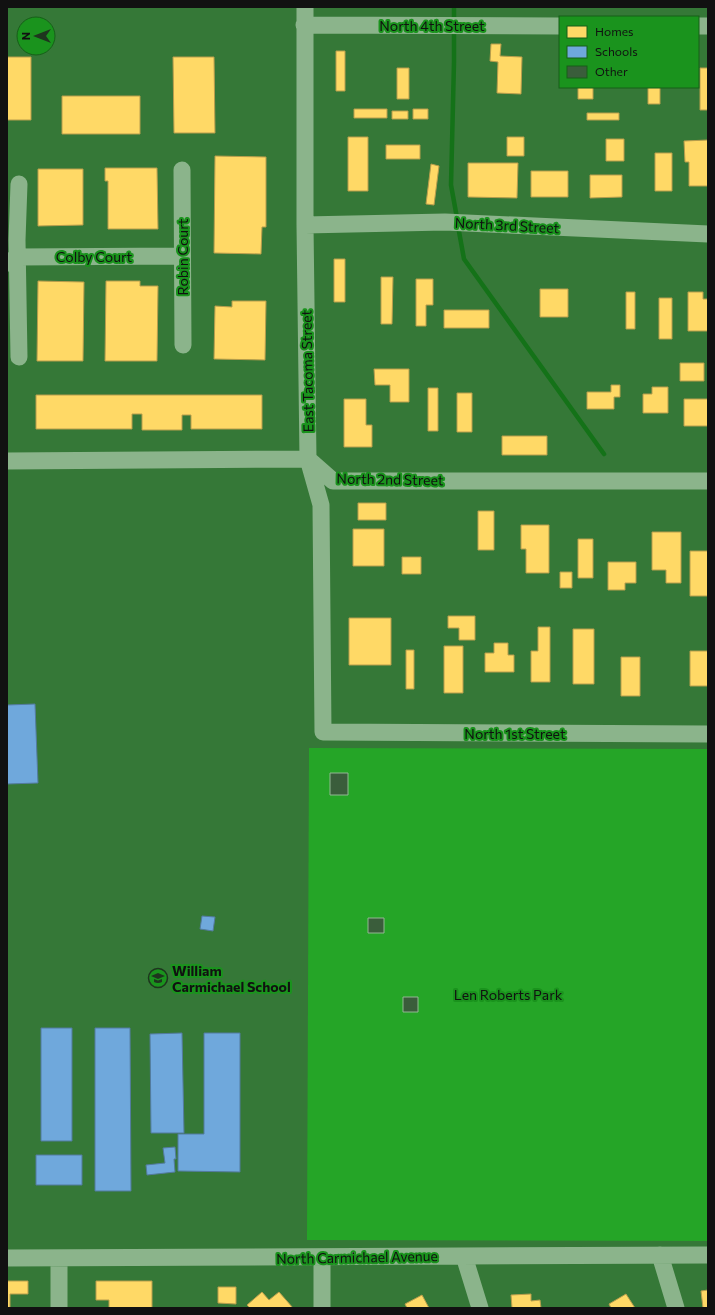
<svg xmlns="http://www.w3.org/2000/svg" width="715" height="1315" viewBox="0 0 715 1315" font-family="Commissioner,sans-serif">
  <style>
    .green { fill: #25a527 }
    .homes { fill: #ffd966; stroke: #b89d4c }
    .schools { fill: #6fa8dc; stroke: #537b9f }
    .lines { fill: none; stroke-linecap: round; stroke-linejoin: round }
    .stream { stroke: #147218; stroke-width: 4.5 }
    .building { fill: #3a5d3b; stroke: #92b893 }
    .minor { stroke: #8bb48b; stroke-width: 17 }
    .labels { text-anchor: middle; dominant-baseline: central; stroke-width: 4; stroke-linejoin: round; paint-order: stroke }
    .street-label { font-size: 14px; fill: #111; stroke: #1a931d }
    .poi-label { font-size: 14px; font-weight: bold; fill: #111; stroke: #1a931d; text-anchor: start }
    .park-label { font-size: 14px; fill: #111; stroke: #1a931d }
  </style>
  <rect width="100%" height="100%" fill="#357837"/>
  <!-- green -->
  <path class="green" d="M309,748L708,749V1241L307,1240Z"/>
  <!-- homes -->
  <path class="homes" d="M491,44H501L500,56L522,57L521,94L497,93L498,62L490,61Z
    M336,51H345V91H336Z
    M7,57H31V120H7Z
    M173,57H214L215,133H174Z
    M397,68H409V99H397Z
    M700,68H708V110H700Z
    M578,87H593V99H578Z
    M648,87H660V104H648Z
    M62,96H140V134H62Z
    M354,109H387V118H354Z
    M413,109H428V119H413Z
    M392,111H408V119H392Z
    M587,113H619V120H587Z
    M348,137H368V191H348Z
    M507,137H524V156H507Z
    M606,139H624V161H606Z
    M708,140V186H689V162H685L684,141Z
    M386,145H420V159H386Z
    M655,153H672V191H655Z
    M215,156L266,157V227H262L261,254L214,253Z
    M468,163H518L517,198L468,197Z
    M431,164L439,166L434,205L426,204Z
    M105,168H157L158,229H108V181H105Z
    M38,169H83V225L38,226Z
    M531,171H568V197H531Z
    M590,175H622V197L590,198Z
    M334,259H345V302H334Z
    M381,277H393L392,324H381Z
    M416,279H433V305H426V326H416Z
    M38,281L84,282L83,361H37Z
    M106,281H140V286H158L157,361H105Z
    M540,289H568V317H540Z
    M626,292H635V329H626Z
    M688,292H703V299H708V331H688Z
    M659,298H672V339H659Z
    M232,301H266L265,360L214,359L215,306L232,307Z
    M444,310H489V328H444Z
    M680,363H704V381H680Z
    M374,369H409V402H390V385H375Z
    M611,385H620V397H614V409H587V392H611Z
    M652,387H668V413H643V394H652Z
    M428,388H438V431H428Z
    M457,393H472V432H457Z
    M36,395H262V429H191V415H182V430H142V414H132V429H36Z
    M344,399H366V425H372V447H344Z
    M684,399H708V426H684Z
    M502,436H547V455H502Z
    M358,503H386V520H358Z
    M478,511H494V550H478Z
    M521,525H549V573H526V549H521Z
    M353,529H384V566H353Z
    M652,532H681V583H666V570H652Z
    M578,539H593V578H578Z
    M690,551H708V596H690Z
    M402,557H421V574H402Z
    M608,562H636V583H625V590H608Z
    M560,572H572V588H560Z
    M448,616H475V640H459V628H448Z
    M349,618H391V665H349Z
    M538,627H550V682H531V651H538Z
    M573,629H594V684H573Z
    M494,643H508V655H514V672H485V653H494Z
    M444,646H463V693H444Z
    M406,650H414V689H406Z
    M690,651H708V686H690Z
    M621,657H640V696H621Z
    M7,1281H28V1294H10V1308H7Z
    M96,1281H152V1308H109V1300H96Z
    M218,1287H236V1304L218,1303Z
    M708,1290V1308H703L701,1291Z
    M262,1292L269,1300L279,1292L293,1308H250L247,1305Z
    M531,1294V1301L540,1300L541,1308H512L511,1295Z
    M626,1294L635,1308H611L609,1304Z
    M422,1295L429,1308H407L405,1304Z"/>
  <!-- schools -->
  <path class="schools" d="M35,704L38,783L7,784V705Z
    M202,916L215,917L213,931L200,929Z
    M41,1028H72V1141H41Z
    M95,1028H130L131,1191H95Z
    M182,1033L184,1133H151L150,1034Z
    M204,1033H240V1172L178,1171V1134H204Z
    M175,1147L176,1159H174L175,1172L147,1175L146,1165L165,1163L163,1148Z
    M36,1155H82V1185H36Z"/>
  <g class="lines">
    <!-- stream -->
    <path class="stream" d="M454,7V62L451,185L457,218
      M458,226L464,259L604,454"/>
  </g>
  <!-- building -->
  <path class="building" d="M330,773H348V795H330Z
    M368,918H384V933H368Z
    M403,997H418V1012H403Z"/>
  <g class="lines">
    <!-- minor -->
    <path class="minor" d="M305,7V225L308,459L321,505L323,732L708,734
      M304,25L560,26
      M698,26H708
      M182,170L183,345
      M19,184L17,240L19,357
      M305,225L445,222L708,234
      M7,263L17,257L182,256
      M7,461L308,459L333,481H708
      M660,1255L676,1308
      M464,1256L480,1308
      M322,1257V1308
      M7,1258L708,1255
      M59,1258V1308"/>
  </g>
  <!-- icons -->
  <defs>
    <g id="school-ring" transform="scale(1)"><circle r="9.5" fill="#1a931d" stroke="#1e351e" stroke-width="1.5"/><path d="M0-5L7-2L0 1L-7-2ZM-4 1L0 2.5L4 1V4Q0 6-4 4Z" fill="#1e351e"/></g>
  </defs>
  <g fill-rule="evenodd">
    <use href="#school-ring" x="158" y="978"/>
  </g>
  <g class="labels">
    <!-- street labels -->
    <g class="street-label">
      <text x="432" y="25">North 4th Street</text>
      <text transform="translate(507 225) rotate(3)">North 3rd Street</text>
      <text x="94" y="256">Colby Court</text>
      <text transform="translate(182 257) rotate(-90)">Robin Court</text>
      <text transform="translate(307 371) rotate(-91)">East Tacoma Street</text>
      <text transform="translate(390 479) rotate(1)">North 2nd Street</text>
      <text x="515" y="733">North 1st Street</text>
      <text transform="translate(357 1257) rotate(-1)">North Carmichael Avenue</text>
    </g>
    <!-- poi labels -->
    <g class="poi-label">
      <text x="172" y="970">William<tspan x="172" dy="16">Carmichael School</tspan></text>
    </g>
    <!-- park labels -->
    <g class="park-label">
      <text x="508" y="994">Len Roberts Park</text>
    </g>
  </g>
  <!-- border -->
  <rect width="715" height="1315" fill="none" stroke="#111111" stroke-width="16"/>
  <!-- legend -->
  <rect x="559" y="16" width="140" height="72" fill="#1a931d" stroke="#165f18"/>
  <rect x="567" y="26" width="20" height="12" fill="#ffd966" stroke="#165f18"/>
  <text x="595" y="36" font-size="12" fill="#111111">Homes</text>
  <rect x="567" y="46" width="20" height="12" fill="#6fa8dc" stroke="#165f18"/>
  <text x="595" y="56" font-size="12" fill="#111111">Schools</text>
  <rect x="567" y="66" width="20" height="12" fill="#3a5d3b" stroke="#165f18"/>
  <text x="595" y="76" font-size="12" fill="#111111">Other</text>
  <!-- north arrow -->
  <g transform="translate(36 36) rotate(270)"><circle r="19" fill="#1a931d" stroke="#165f18"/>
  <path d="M0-3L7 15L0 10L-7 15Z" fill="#1e351e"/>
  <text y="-6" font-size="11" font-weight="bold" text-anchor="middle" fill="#111111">N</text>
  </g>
</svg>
